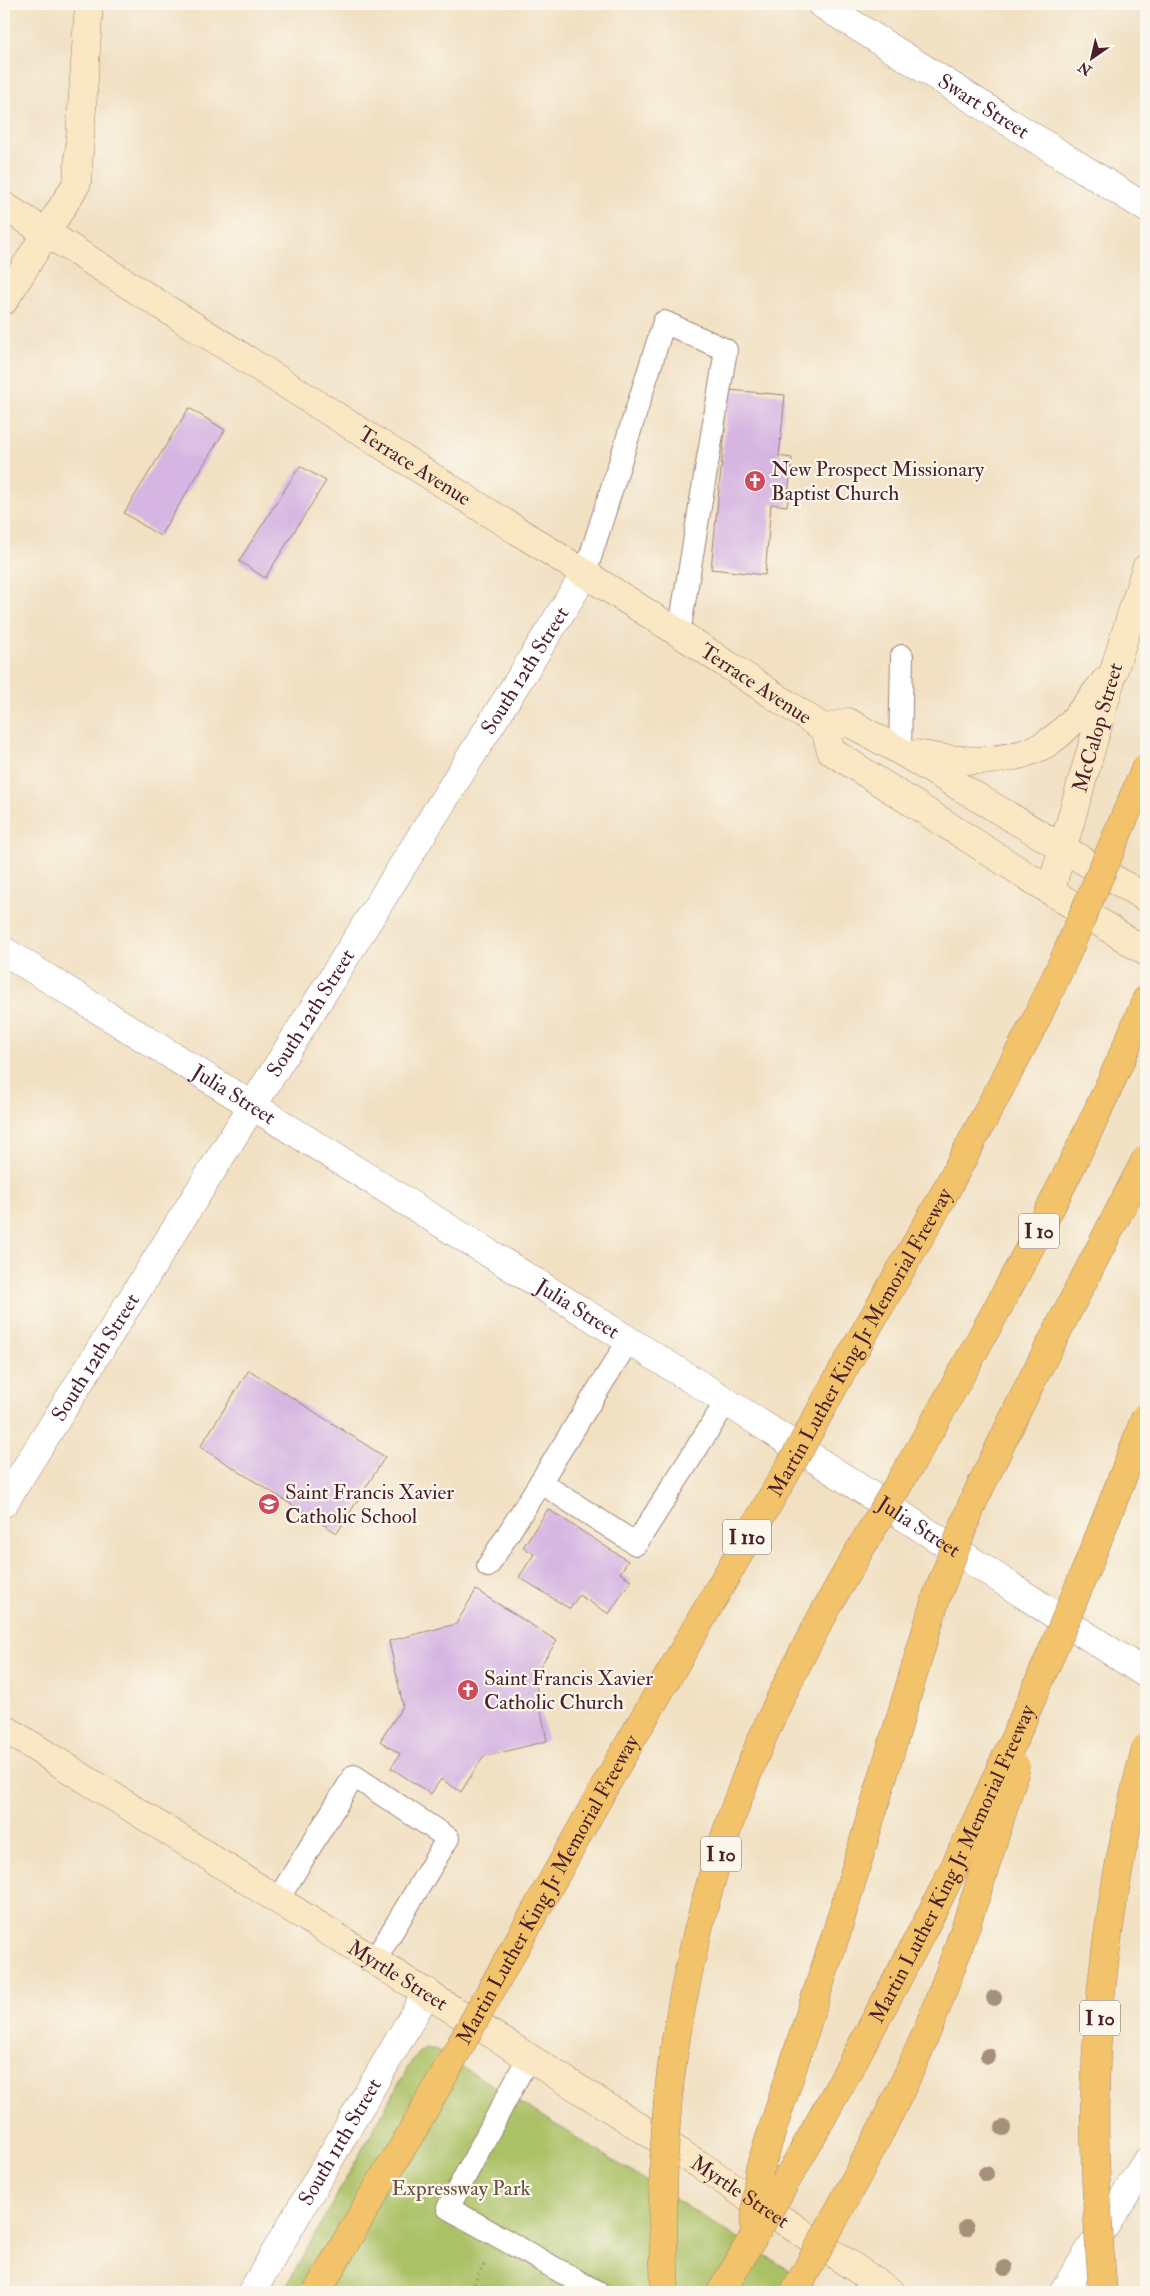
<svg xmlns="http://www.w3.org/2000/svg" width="1150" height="2296" viewBox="0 0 1150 2296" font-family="'IM FELL Double Pica',serif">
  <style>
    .green { fill: #abc166; stroke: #7a7048 }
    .building { fill: #d6b5e2 }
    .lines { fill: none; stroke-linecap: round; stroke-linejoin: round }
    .lane-casing { stroke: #9e8076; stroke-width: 24 }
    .street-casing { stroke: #9e8076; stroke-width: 29 }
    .secondary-casing { stroke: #9e8076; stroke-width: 29 }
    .highway-casing { stroke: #9e8076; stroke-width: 29 }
    .path { stroke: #9e8076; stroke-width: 3; stroke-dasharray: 1 4; stroke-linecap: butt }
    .lane { stroke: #fff; stroke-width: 22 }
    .street { stroke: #fff; stroke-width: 28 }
    .secondary { stroke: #fae7c3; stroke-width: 28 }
    .highway { stroke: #f2c36a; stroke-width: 28 }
    .highway-bridge-casing { stroke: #9e8076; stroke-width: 29; stroke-linecap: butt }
    .highway-bridge { stroke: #f2c36a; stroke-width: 28 }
    .tree { fill: #a59179 }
    .labels { text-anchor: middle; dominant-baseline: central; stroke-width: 4.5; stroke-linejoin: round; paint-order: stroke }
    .shield { fill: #fbf7ec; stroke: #7f6065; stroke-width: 1 }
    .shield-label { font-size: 20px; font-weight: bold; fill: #4a1f2b }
    .street-label { font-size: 21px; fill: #4a1f2b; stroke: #fbf7ec }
    .poi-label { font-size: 21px; fill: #4a1f2b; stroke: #fbf7ec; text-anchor: start }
    .park-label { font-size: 21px; fill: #67503d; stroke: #fbf7ec }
  </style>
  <rect width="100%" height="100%" fill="#fbf7ec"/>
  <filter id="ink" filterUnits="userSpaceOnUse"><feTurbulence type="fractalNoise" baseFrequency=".02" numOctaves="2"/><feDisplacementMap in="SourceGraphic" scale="10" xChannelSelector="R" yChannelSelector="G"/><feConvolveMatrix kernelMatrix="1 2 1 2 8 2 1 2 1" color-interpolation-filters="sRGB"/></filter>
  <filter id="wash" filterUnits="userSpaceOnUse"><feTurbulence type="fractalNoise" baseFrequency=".0096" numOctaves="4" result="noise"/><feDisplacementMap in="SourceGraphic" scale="20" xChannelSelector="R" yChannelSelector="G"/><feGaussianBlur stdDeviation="1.12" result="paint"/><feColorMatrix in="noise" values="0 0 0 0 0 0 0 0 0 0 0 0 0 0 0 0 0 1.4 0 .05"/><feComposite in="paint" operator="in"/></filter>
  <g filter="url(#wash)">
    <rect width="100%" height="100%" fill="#f1e0c2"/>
    <!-- green -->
    <path class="green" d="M426,2049H434L824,2292H283L411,2062L418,2053Z"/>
    <g id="blocks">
      <!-- building -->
      <path class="building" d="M729,390L785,395L779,456L792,458L787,506L771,504L765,575L711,569Z
        M189,408L225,430L160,536L124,513Z
        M300,466L326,481L265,578L239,561Z
        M249,1370L385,1457L337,1533L200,1447Z
        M548,1509L628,1561L620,1573L631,1580L609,1614L579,1595L570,1609L519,1577L534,1554L523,1547Z
        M476,1590L557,1641L534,1675L547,1741L483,1757L461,1792L441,1779L431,1794L391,1768L400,1754L380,1741L403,1706L389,1641L456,1624Z"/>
    </g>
  </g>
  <g filter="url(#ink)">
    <use href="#blocks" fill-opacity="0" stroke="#9e8076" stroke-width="1"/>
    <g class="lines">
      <!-- lane casing -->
      <g class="lane-casing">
        <path id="lane" d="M585,574L664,322L726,350L679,633
          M900,751L902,656
          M540,1482L636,1544L726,1402
          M488,1566L629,1340
          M278,1899L354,1776L448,1838L375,1960
          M529,2056L448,2208L597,2292"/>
      </g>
      <!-- street casing -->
      <g class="street-casing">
        <g id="street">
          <path id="s1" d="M821,4L1146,208"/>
          <path id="s2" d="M4,951L718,1396L1146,1674"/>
          <path id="s3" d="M4,1503L585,574"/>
          <path id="s4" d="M252,2292L427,1992"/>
          <path d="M1063,2292L1146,2162"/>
        </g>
      </g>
      <!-- secondary casing -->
      <g class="secondary-casing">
        <g id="secondary">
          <path id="s5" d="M4,206L679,633L825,729L831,751L1146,952"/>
          <path d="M4,301L77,183L89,4"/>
          <path d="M825,729L848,722L900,751L1146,898"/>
          <path d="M916,754C957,762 1005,766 1044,745C1069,731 1087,703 1105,681"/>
          <path id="s6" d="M1051,889L1113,673L1146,568"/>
          <path id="s7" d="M4,1728L700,2165L891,2292"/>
        </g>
      </g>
      <!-- highway casing -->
      <g class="highway-casing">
        <path id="highway" d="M916,1455C1000,1306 1082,1158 1146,1000
          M721,2292L754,2236"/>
      </g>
      <!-- path -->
      <path class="path" d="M438,2292H455
        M469,2292L484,2264"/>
      <!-- lane -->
      <use href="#lane" class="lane"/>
      <!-- street -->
      <use href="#street" class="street"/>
      <!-- secondary -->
      <use href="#secondary" class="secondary"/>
      <!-- highway -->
      <use href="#highway" class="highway"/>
      <!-- highway-bridge casing -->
      <g class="highway-bridge-casing">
        <g id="highway-bridge">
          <path id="s8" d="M757,2231C817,2129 874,2025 928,1920C1011,1757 1081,1587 1146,1416"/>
          <path d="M754,2236L759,2171L837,1931L936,1598L973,1502L1029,1386L1146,1159"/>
          <path id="s9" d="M317,2292L376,2190L413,2130L618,1763L798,1452L836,1382L937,1207L1035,1022L1066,955L1146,767"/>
          <path d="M665,2292C661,2208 662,2122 676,2038C695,1922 730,1803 781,1697C820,1614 869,1534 916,1455"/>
          <path d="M795,2292C843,2201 898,2107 935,2011C966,1931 991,1849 1016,1767"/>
          <path d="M1103,2292C1099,2244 1096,2194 1095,2145C1092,2015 1112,1873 1146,1748"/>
        </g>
      </g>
      <!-- highway-bridge -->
      <use href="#highway-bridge" class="highway-bridge"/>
    </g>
    <!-- trees -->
    <g class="tree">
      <circle cx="994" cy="1998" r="8"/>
      <circle cx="988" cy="2056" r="8"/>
      <circle cx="1003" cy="2128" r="8"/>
      <circle cx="986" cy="2174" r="8"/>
      <circle cx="966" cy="2228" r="8"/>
      <circle cx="1005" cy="2268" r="8"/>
    </g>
  </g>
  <!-- icons -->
  <defs>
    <g id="church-disc" transform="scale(1.125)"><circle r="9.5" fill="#d1495b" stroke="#fbf7ec"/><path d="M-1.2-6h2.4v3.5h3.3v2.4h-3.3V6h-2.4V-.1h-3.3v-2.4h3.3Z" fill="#fff"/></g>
    <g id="school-disc" transform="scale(1.125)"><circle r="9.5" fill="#d1495b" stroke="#fbf7ec"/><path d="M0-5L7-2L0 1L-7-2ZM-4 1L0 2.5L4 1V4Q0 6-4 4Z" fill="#fff"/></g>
  </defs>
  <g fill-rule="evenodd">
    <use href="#church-disc" x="755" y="481"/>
    <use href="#school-disc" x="269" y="1504"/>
    <use href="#church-disc" x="468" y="1690"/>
  </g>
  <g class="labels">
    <!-- shield labels -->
    <g class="shield">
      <rect x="1019" y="1213.5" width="40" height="35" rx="4"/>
      <rect x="723" y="1519.5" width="48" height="35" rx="4"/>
      <rect x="701" y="1836.5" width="40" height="35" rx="4"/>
      <rect x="1080" y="2000.5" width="40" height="35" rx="4"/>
    </g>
    <g class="shield-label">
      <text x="1039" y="1231">I 10</text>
      <text x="747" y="1537">I 110</text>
      <text x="721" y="1854">I 10</text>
      <text x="1100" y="2018">I 10</text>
    </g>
    <!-- street labels -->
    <g class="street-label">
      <text stroke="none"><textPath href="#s1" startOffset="192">Swart Street</textPath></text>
      <text stroke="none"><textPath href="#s5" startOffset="486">Terrace Avenue</textPath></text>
      <text stroke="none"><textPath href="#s3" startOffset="982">South 12th Street</textPath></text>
      <text stroke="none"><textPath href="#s5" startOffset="891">Terrace Avenue</textPath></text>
      <text stroke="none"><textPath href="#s6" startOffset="168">McCalop Street</textPath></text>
      <text stroke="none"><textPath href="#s3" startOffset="578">South 12th Street</textPath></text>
      <text stroke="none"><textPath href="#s2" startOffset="271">Julia Street</textPath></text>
      <text stroke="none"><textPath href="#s2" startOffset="676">Julia Street</textPath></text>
      <text stroke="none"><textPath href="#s9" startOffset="1094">Martin Luther King Jr Memorial Freeway</textPath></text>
      <text stroke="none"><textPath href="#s3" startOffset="172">South 12th Street</textPath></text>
      <text stroke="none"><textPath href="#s2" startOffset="1081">Julia Street</textPath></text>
      <text stroke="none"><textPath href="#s8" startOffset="416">Martin Luther King Jr Memorial Freeway</textPath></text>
      <text stroke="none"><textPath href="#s9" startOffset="464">Martin Luther King Jr Memorial Freeway</textPath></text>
      <text stroke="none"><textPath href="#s7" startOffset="465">Myrtle Street</textPath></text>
      <text stroke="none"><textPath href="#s4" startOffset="174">South 11th Street</textPath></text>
      <text stroke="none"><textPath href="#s7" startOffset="870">Myrtle Street</textPath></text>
    </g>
    <!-- poi labels -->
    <g class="poi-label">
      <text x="771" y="469">New Prospect Missionary<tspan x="771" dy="24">Baptist Church</tspan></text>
      <text x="285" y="1492">Saint Francis Xavier<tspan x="285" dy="24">Catholic School</tspan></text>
      <text x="484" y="1678">Saint Francis Xavier<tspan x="484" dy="24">Catholic Church</tspan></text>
    </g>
    <!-- park labels -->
    <g class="park-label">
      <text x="461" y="2188">Expressway Park</text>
    </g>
  </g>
  <!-- margin -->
  <rect width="1150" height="2296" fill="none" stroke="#fbf7ec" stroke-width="20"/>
  <!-- north arrow -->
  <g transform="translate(1092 58) rotate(214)" stroke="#fbf7ec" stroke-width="4" paint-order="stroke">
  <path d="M0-4L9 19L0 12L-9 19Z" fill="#4a1f2b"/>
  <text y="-8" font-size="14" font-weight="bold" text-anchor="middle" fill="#4a1f2b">N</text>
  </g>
</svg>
